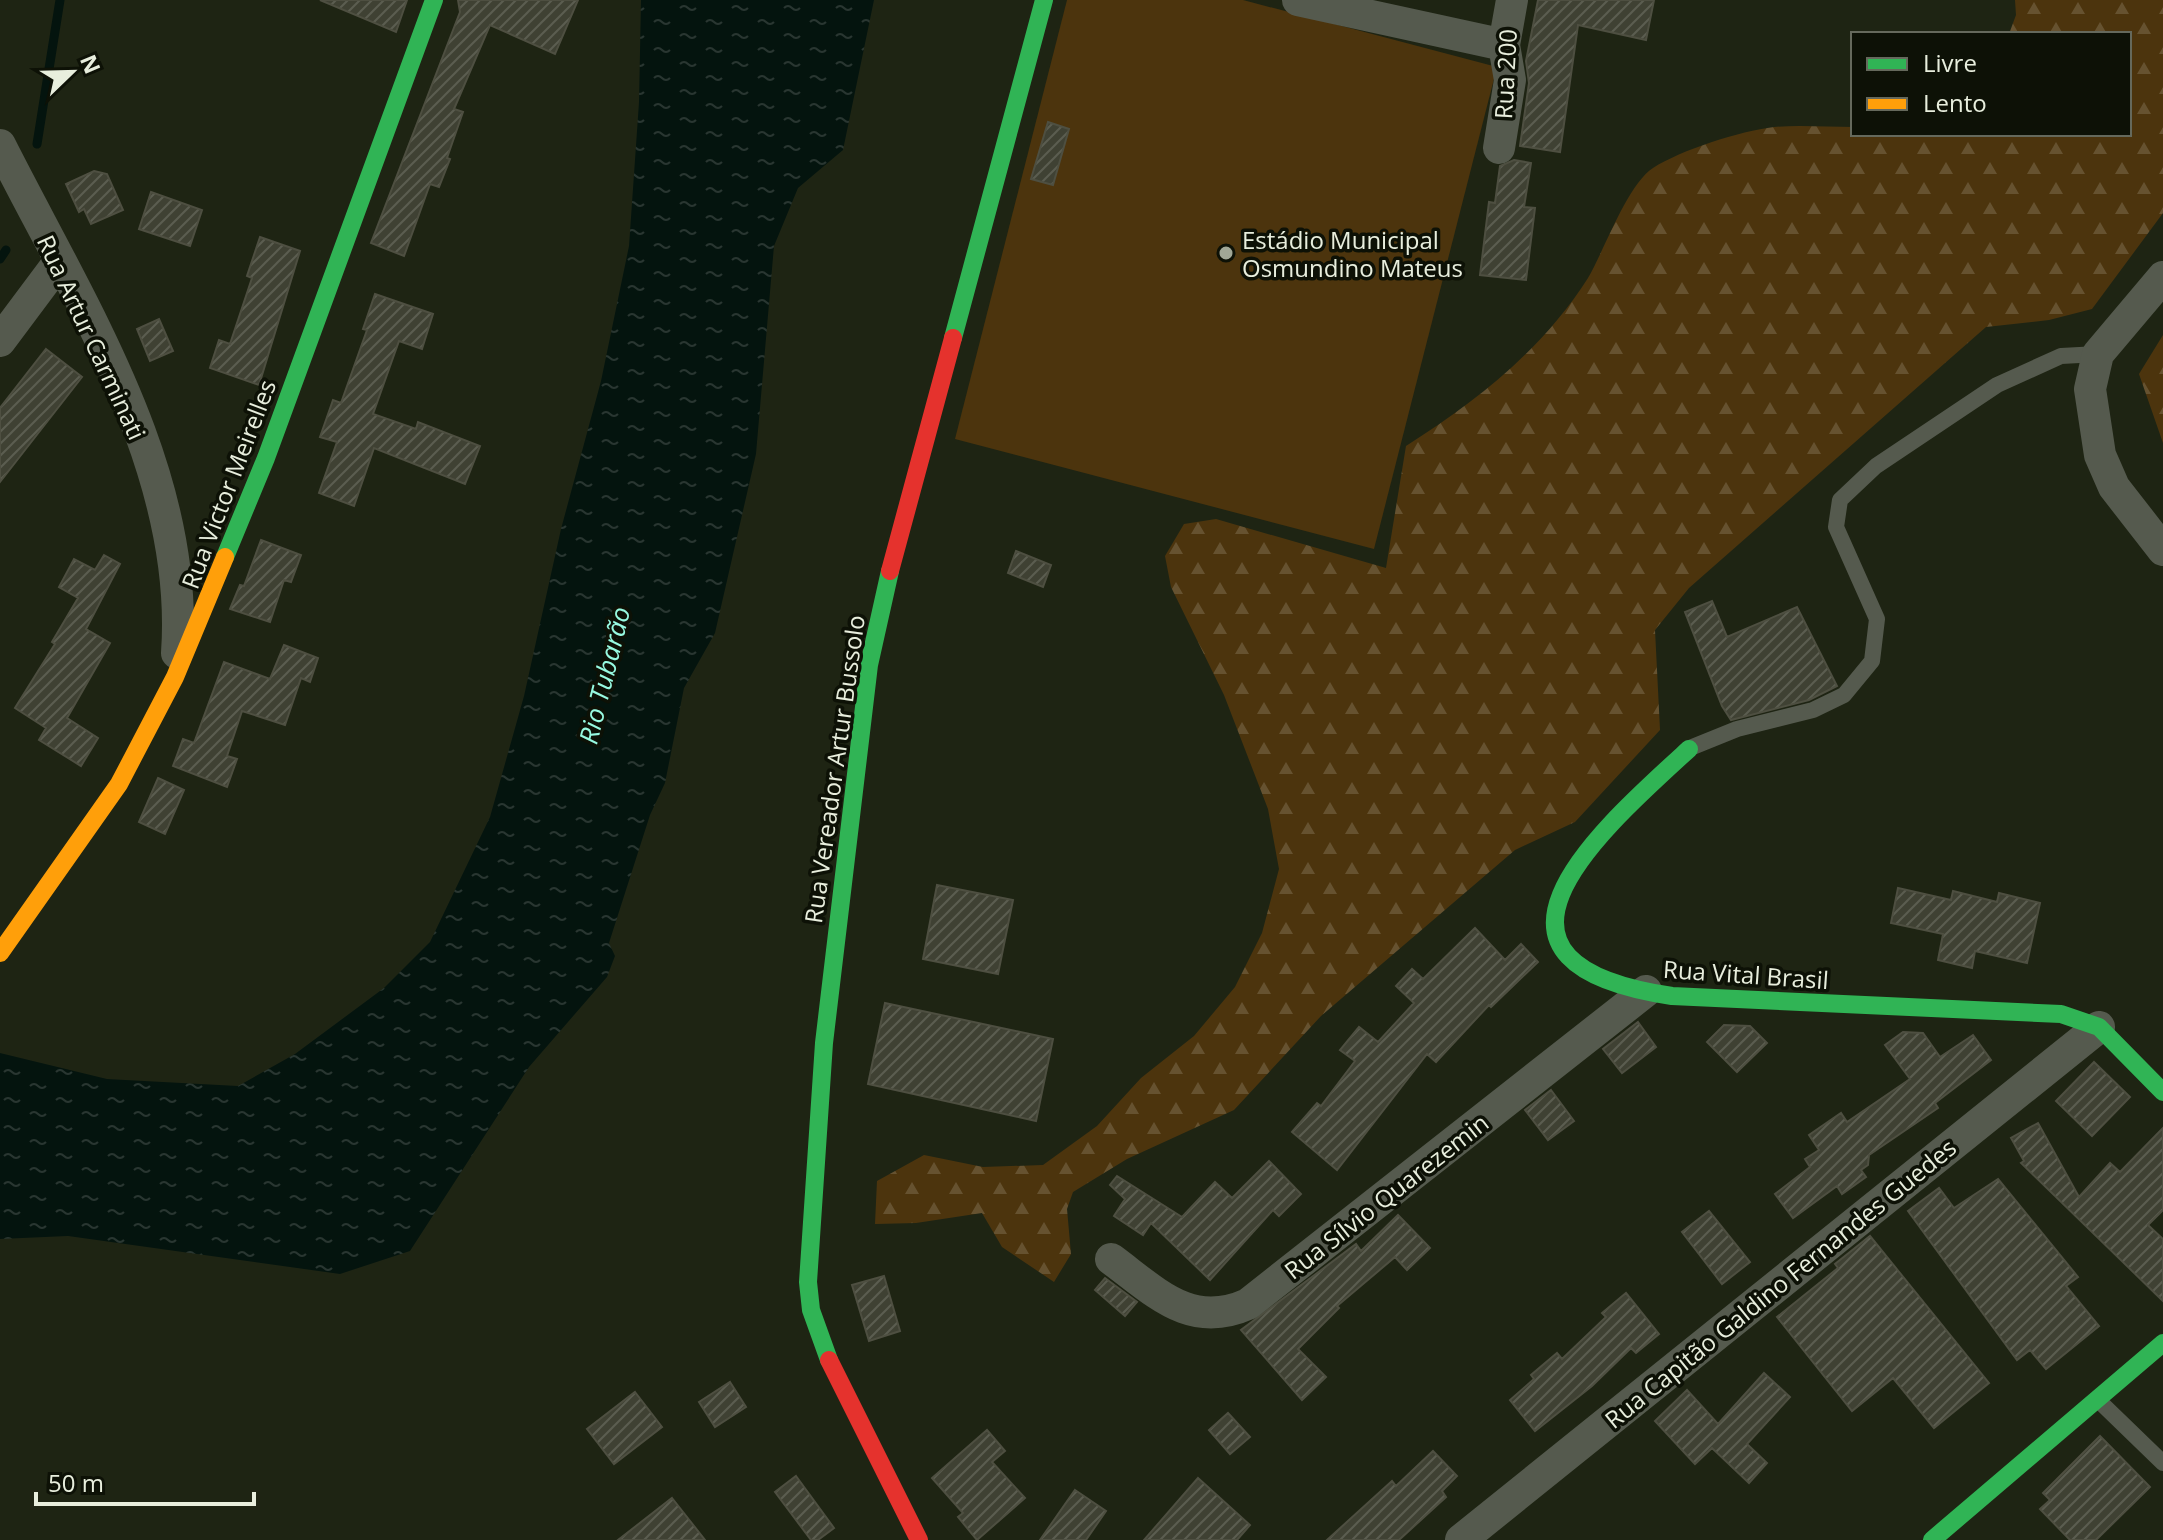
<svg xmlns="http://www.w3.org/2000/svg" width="2163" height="1540" viewBox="0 0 2163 1540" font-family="'Open Sans',sans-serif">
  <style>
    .forest { fill: url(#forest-firs) }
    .green { fill: #4c340d }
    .water { fill: url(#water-ripples) }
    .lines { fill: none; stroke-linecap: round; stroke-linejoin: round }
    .stream { stroke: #04140e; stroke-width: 9 }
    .building { fill: url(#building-hatch); stroke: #4e4f41; stroke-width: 2 }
    .lane { stroke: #555a4e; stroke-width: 16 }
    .street { stroke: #555a4e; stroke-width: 32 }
    .fast { stroke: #30b455; stroke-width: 18 }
    .slow { stroke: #ff9f0a; stroke-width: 18 }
    .jam { stroke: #e5322d; stroke-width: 18 }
    .poi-dot { fill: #a1a796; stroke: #0d1106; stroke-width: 3 }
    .labels { text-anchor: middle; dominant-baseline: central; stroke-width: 7; stroke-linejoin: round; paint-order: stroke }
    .street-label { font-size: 24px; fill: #e8eedd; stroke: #0d1106 }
    .poi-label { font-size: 24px; fill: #e8eedd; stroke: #0d1106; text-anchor: start }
    .water-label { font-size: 26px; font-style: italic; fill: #97fae1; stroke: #0d1106 }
  </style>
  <defs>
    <pattern id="forest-firs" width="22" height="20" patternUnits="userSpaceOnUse" patternTransform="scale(2)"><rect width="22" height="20" fill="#4c340d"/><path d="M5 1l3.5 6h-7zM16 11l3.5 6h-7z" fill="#665230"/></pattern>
    <pattern id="water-ripples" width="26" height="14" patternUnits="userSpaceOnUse" patternTransform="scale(2)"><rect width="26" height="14" fill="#04140e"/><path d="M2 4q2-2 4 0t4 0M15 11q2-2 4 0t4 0" fill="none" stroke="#293631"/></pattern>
    <pattern id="building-hatch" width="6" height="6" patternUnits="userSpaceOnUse" patternTransform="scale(2)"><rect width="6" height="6" fill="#3f4133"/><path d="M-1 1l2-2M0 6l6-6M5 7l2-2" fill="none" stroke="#5b5d50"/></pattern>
  </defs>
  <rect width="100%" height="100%" fill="#1e2413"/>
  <!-- forest -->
  <path class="forest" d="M2015,0H2163V213L2092,309L2049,320L1986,327L1689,588L1655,630L1660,730L1575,822L1515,850L1321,1016L1234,1110L1127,1159L1073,1192L1067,1209L1071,1254L1054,1282L1002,1247L982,1213L916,1223L875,1224L877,1181L924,1155L983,1167L1043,1165L1097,1126L1141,1078L1194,1036L1235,987L1262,933L1279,869L1268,809L1224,695L1171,587L1165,556L1184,524L1216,519L1386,568L1406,446C1477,401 1542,350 1588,278C1604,251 1627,185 1653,168C1681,150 1740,131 1774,127C1799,125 1827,127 1853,127V134H2129V34H2009L2016,15Z
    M2163,335V443L2139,374Z"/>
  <!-- green -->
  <path class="green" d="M1067,0H1243L1497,67L1374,549L955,439Z"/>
  <!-- water -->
  <path class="water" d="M641,0H874L843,150L798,188L774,246L756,454L715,633L684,688L665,783L650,815L609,943L615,956L607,977L529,1067L410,1251L340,1274L68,1236L0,1239V1053L107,1079L238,1086L295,1054L384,988L430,942L490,817L524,696L561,529L601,381L629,246L639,102Z"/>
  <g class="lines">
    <!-- stream -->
    <path class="stream" d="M37,144L60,0
      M0,259L6,250"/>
  </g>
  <!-- building -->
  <path class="building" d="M320,0H407L396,32Z
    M458,0H578L555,54L490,25L454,109L463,112L447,158L450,159L439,187L430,184L404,256L371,243L460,12Z
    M1538,0H1654L1646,40L1578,25L1560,152L1520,146L1529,83L1526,61Z
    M1048,122L1069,129L1053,185L1031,179Z
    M1514,160L1531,163L1524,207L1535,208L1526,280L1480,275L1489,202L1495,203L1500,166Z
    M94,171L107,174L123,210L91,224L84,209L79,212L66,184Z
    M151,192L202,210L190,246L139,229Z
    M260,237L300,251L259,385L210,368L219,340L230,344L252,278L247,276Z
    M375,294L433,314L422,349L399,341L373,414L416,429L418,422L480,446L465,484L374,448L354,506L319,493L337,442L320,437L333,400L341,403L367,330L363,329Z
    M159,319L173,351L150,361L137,329Z
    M46,349L82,377L0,482V408Z
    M261,540L301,555L291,582L284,580L270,622L230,609L240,585L244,586Z
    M1016,551L1051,565L1043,587L1008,573Z
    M104,555L120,564L86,629L110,643L67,718L98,738L81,766L39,740L46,728L15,708L55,644L52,642L78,598L59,587L74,559L95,570Z
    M1712,601L1727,637L1797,607L1837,686L1809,700L1731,720L1722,706L1685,612Z
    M284,645L318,658L310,682L301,678L285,725L242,711L227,756L237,759L227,787L173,766L183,739L194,743L224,662L270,679Z
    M158,778L184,790L165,834L139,822Z
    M937,885L1013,900L998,974L923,959Z
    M1898,888L1951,900L1953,891L1997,902L1999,893L2040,903L2027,963L1975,951L1972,968L1938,960L1943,934L1891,923Z
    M1475,928L1505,960L1521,944L1538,962L1491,1007L1489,1005L1436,1062L1427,1054L1337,1170L1292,1132L1317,1103L1321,1106L1355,1061L1340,1050L1359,1027L1378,1042L1414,1003L1396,986L1412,969L1423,979Z
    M885,1003L1053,1039L1036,1121L868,1084Z
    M1638,1022L1656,1047L1622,1073L1603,1049Z
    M1724,1025L1750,1026L1767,1043L1737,1072L1707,1042Z
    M1903,1032L1923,1033L1940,1057L1973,1035L1991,1060L1935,1103L1938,1108L1869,1155L1868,1165L1861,1170L1866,1177L1842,1194L1837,1186L1793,1218L1775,1194L1810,1167L1805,1159L1819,1150L1809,1135L1841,1113L1847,1122L1910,1079L1885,1045Z
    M2094,1062L2130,1097L2092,1136L2056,1101Z
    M1551,1090L1574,1121L1548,1140L1525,1110Z
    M2038,1123L2079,1197L2110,1163L2120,1172L2163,1128V1210L2148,1225L2163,1239V1301L2021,1163L2024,1161L2011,1138Z
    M1269,1161L1301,1194L1279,1216L1273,1210L1210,1280L1151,1223L1143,1235L1114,1216L1125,1199L1110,1185L1117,1176L1182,1217L1215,1182L1232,1198Z
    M1998,1179L2078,1277L2066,1286L2099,1326L2046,1369L2030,1350L2017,1360L1908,1211L1939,1188L1954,1208Z
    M1709,1211L1750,1262L1722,1284L1682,1232Z
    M1398,1215L1430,1248L1407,1270L1395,1257L1337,1306L1339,1308L1298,1349L1326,1377L1302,1400L1241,1330L1356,1244L1361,1251Z
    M1870,1236L1989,1383L1934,1428L1893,1378L1852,1411L1777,1317L1838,1268L1835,1264Z
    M884,1276L900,1331L869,1341L852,1285Z
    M1105,1278L1137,1302L1125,1316L1095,1290Z
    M1626,1293L1659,1334L1636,1353L1631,1348L1592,1386L1535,1431L1510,1400L1534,1379L1531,1375L1557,1353L1562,1359L1606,1317L1602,1313Z
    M1764,1373L1790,1397L1747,1444L1767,1463L1749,1483L1712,1448L1695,1464L1655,1421L1687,1390L1718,1424Z
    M730,1382L746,1407L715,1427L699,1402Z
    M635,1392L662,1427L614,1464L587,1429Z
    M1228,1413L1250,1437L1230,1454L1209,1430Z
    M987,1430L1005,1451L992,1462L1025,1498L977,1540L958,1517L963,1513L932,1478Z
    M2100,1436L2150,1487L2096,1540H2070L2040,1509L2050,1500L2043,1493Z
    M1433,1451L1457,1476L1442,1491L1446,1497L1399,1540H1327L1392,1481L1396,1486Z
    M796,1476L834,1528L818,1540H811L775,1492Z
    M1198,1478L1250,1525L1237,1540H1144Z
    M1075,1490L1106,1511L1086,1540H1040Z
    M672,1498L705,1540H618Z"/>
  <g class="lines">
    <!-- lane -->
    <path class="lane" d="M1690,748L1737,729L1813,710L1844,695L1872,661L1877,619L1836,527L1840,500L1876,466L1997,385L2061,356L2098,354
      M2098,1400L2163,1463"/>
    <!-- street -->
    <path class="street" d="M1298,0L1504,45
      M0,145C79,302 190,471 177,653
      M1499,148L1510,80L1504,45L1512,0
      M2163,277L2098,354L2090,389L2100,455L2114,487L2163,550
      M0,341L59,262
      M1111,1259C1156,1292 1190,1330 1248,1304L1646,991
      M1461,1540L2099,1027"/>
    <!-- fast -->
    <path class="fast" d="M953,338L1044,0
      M225,557L266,458L434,0
      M1689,749C1598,832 1448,963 1672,996L2061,1014L2099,1027L2163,1092
      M829,1360L811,1310L808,1282L824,1043L869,665L890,571
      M1932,1540L2163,1343"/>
    <!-- slow -->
    <path class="slow" d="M0,953L119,784L175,677L225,557"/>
    <!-- jam -->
    <path class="jam" d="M890,571L953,338
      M829,1360L919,1540"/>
  </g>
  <!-- markers -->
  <circle class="poi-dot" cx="1226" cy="253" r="8"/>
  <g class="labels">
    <!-- street labels -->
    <g class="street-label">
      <text transform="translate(1505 74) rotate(-87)">Rua 200</text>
      <text transform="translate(92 337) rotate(65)">Rua Artur Carminati</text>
      <text transform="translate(228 484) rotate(-69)">Rua Victor Meirelles</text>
      <text transform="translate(834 769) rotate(-82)">Rua Vereador Artur Bussolo</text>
      <text transform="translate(1746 974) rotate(4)">Rua Vital Brasil</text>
      <text transform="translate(1386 1196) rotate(-38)">Rua Sílvio Quarezemin</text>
      <text transform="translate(1780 1283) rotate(-39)">Rua Capitão Galdino Fernandes Guedes</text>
    </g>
    <!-- poi labels -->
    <g class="poi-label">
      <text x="1242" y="239">Estádio Municipal<tspan x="1242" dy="28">Osmundino Mateus</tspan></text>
    </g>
    <!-- water labels -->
    <g class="water-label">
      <text transform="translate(604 675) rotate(-76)">Rio Tubarão</text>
    </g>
  </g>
  <!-- legend -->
  <rect x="1851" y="32" width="280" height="104" fill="#0d1106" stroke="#65695c" stroke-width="2"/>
  <rect x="1867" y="58" width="40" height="12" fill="#30b455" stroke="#65695c" stroke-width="2"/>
  <text x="1923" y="72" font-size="24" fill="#e8eedd">Livre</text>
  <rect x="1867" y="98" width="40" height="12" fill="#ff9f0a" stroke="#65695c" stroke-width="2"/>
  <text x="1923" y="112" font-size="24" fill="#e8eedd">Lento</text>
  <!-- north arrow -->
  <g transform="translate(72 72) rotate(67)" stroke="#0d1106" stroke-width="6" paint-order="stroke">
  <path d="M0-6L14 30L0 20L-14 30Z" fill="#e8eedd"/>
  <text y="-12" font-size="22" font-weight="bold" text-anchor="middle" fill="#e8eedd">N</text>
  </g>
  <!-- scale -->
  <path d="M36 1492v12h218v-12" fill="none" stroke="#e8eedd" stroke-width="4"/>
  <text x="48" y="1492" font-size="24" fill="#e8eedd" stroke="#0d1106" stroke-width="6" paint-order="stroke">50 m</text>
</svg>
